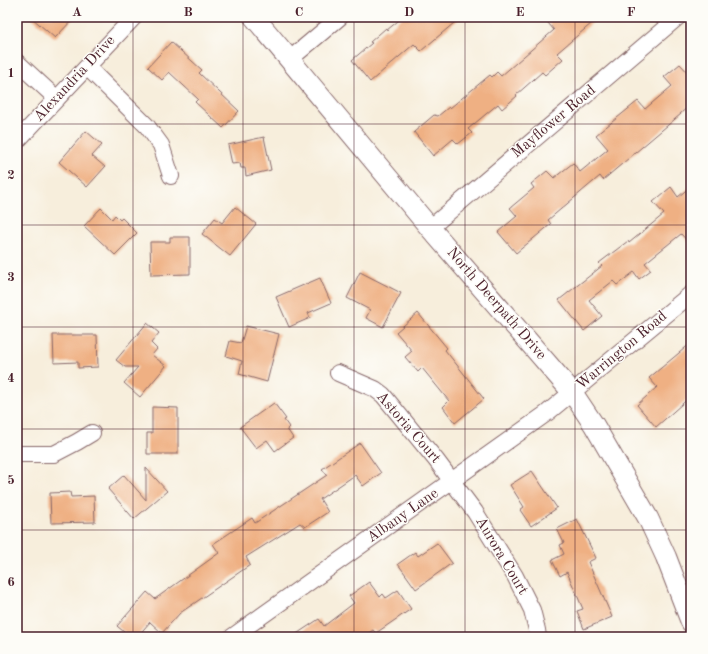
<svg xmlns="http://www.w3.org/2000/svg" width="708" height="654" viewBox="0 0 708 654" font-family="'Old Standard TT',serif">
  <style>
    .building { fill: #efb083 }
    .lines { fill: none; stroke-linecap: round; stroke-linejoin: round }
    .minor-casing { stroke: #876769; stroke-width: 18 }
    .tertiary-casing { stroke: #876769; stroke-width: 22 }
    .minor { stroke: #fff; stroke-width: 16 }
    .tertiary { stroke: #fff; stroke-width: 20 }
    .grid { fill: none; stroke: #4a1f2b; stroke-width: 1; stroke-opacity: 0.55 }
    .labels { text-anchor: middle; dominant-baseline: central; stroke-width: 3; stroke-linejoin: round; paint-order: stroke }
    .street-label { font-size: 15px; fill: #4a1f2b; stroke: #fdfcf7 }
    .neatline { fill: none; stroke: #4a1f2b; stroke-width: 1.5 }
    .grid-label { font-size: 13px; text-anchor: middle; font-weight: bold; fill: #4a1f2b }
  </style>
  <rect width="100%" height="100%" fill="#fdfcf7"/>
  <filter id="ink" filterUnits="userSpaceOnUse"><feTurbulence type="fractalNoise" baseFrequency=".025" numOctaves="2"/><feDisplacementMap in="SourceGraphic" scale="8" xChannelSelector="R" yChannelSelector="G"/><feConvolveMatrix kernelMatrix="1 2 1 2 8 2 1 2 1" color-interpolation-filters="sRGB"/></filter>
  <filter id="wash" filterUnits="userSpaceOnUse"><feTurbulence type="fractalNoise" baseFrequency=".012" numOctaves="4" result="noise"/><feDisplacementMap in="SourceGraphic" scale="16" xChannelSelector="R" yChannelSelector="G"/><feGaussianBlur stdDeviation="0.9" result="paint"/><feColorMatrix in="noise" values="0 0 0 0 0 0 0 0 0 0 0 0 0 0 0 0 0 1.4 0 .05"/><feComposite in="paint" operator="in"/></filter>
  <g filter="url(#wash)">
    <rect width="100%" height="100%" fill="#f7eedc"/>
    <g id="blocks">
      <!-- building -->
      <path class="building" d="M31,17H75L55,38Z
        M403,17H461L421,51L414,44L370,82L352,60L372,43L370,42L386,28L387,30Z
        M543,17H599L557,53L563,59L545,75L542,72L516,95L517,96L502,109L498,104L468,129L472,133L458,144L453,139L433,156L414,132L434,115L438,116L449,107L450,108L490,75L492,77L497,72L501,76L554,30Z
        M171,42L202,70L199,73L239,111L223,128L195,102L198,99L169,72L162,80L148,67Z
        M680,64L691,76V104L680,114H681L603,180L600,176L548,220L551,224L516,253L498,232L517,216L510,208L534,188L531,184L547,171L554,178L573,163L580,172L608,149L596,135L638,101L645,109L672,86L664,77Z
        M86,131L102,145L92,156L105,167L87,187L59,162Z
        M264,137L271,170L246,176L245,168H241L240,163L232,164L228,145Z
        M691,186V245L681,234L645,263L651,270L639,279L634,272L617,285L613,281L589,300L602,316L584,331L559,300L602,266L599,263L628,241L629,243L664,214L653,202L671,187L678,197Z
        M235,207L256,224L230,256L202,234L215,218L222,223Z
        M101,208L112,219L115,215L120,220L122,218L137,233L115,255L84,226Z
        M170,237H190V274L151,275L150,242H170Z
        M360,272L401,293L383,327L366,318L370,310L347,298Z
        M320,278L331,303L308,313L310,318L289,327L276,297Z
        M418,313L447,348L445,350L484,399L455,423L443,407L449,401L422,368L418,372L405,357L412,351L396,332Z
        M147,323L159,333L151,343L157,349L152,355L166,366L140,397L124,383L138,367H125L116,360Z
        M246,326L279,334L267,382L239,374L242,361L226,356L230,341L241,343Z
        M53,335H97L98,367L78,368V362L54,363Z
        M691,343V396L656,427L637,405L657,387L649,378Z
        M274,403L286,419L284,420L289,427L287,429L293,438L275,451L267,440L256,448L240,427Z
        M152,407L178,408V454H147V433H152Z
        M360,443L381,473L363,486L355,475L320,499L328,512L305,527L300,523L246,557L250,565L180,613L162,633L150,622L137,637H130L117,626L147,592L155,599L219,553L213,544L252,518L255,523L327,475L322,469Z
        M146,468L167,491L134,519L108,489L124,475L146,500Z
        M532,471L557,508L531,526L520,510L524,507L510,485Z
        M70,492L71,497L94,496L95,522L51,523L50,493Z
        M577,519L596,558L588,562L612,617L584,629L577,611L583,609L567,572L560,576L552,560L564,554L560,545L564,543L557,529Z
        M437,543L452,563L416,589L398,564L415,552L418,556Z
        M369,582L380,597L383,594L386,598L398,590L411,609L376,633L373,630L363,637H292L319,619L324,626L354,603L349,596Z"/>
    </g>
  </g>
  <g filter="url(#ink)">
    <use href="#blocks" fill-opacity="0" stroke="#876769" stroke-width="1"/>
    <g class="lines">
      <!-- minor casing -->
      <g class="minor-casing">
        <path id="minor" d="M289,60L340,17
          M17,62L57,99
          M87,67L147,126L161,145L171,176
          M17,141L134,17
          M430,228L678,17
          M338,373L375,389L383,395L436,460L475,512L515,576L532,610L537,630L538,637
          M17,454H54L77,442L92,433
          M232,637L547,413L691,294"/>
      </g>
      <!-- tertiary casing -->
      <g class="tertiary-casing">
        <path id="tertiary" d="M254,17L430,228L572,392L594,425L648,518L666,557L691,622"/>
      </g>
      <!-- minor -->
      <use href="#minor" class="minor"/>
      <!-- tertiary -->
      <use href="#tertiary" class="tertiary"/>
    </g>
  </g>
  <!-- grid -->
  <path class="grid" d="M133,17V637M243,17V637M354,17V637M465,17V637M575,17V637M17,124H691M17,225H691M17,327H691M17,429H691M17,530H691"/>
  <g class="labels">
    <!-- street labels -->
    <g class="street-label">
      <text transform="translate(75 79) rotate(-47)">Alexandria Drive</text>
      <text transform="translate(554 122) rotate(-40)">Mayflower Road</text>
      <text transform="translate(496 304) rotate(49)">North Deerpath Drive</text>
      <text transform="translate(622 351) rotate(-40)">Warrington Road</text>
      <text transform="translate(408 428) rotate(49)">Astoria Court</text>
      <text transform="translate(403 516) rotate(-35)">Albany Lane</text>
      <text transform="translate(501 556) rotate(59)">Aurora Court</text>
    </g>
  </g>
  <!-- margin -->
  <rect width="708" height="654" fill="none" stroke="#fdfcf7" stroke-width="44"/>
  <rect x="22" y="22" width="664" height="610" class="neatline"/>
  <g class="grid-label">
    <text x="77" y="16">A</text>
    <text x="188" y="16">B</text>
    <text x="299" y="16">C</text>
    <text x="409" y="16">D</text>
    <text x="520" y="16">E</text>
    <text x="631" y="16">F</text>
    <text x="11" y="77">1</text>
    <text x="11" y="179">2</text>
    <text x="11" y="281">3</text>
    <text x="11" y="382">4</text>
    <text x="11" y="484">5</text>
    <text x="11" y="586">6</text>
  </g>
</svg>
